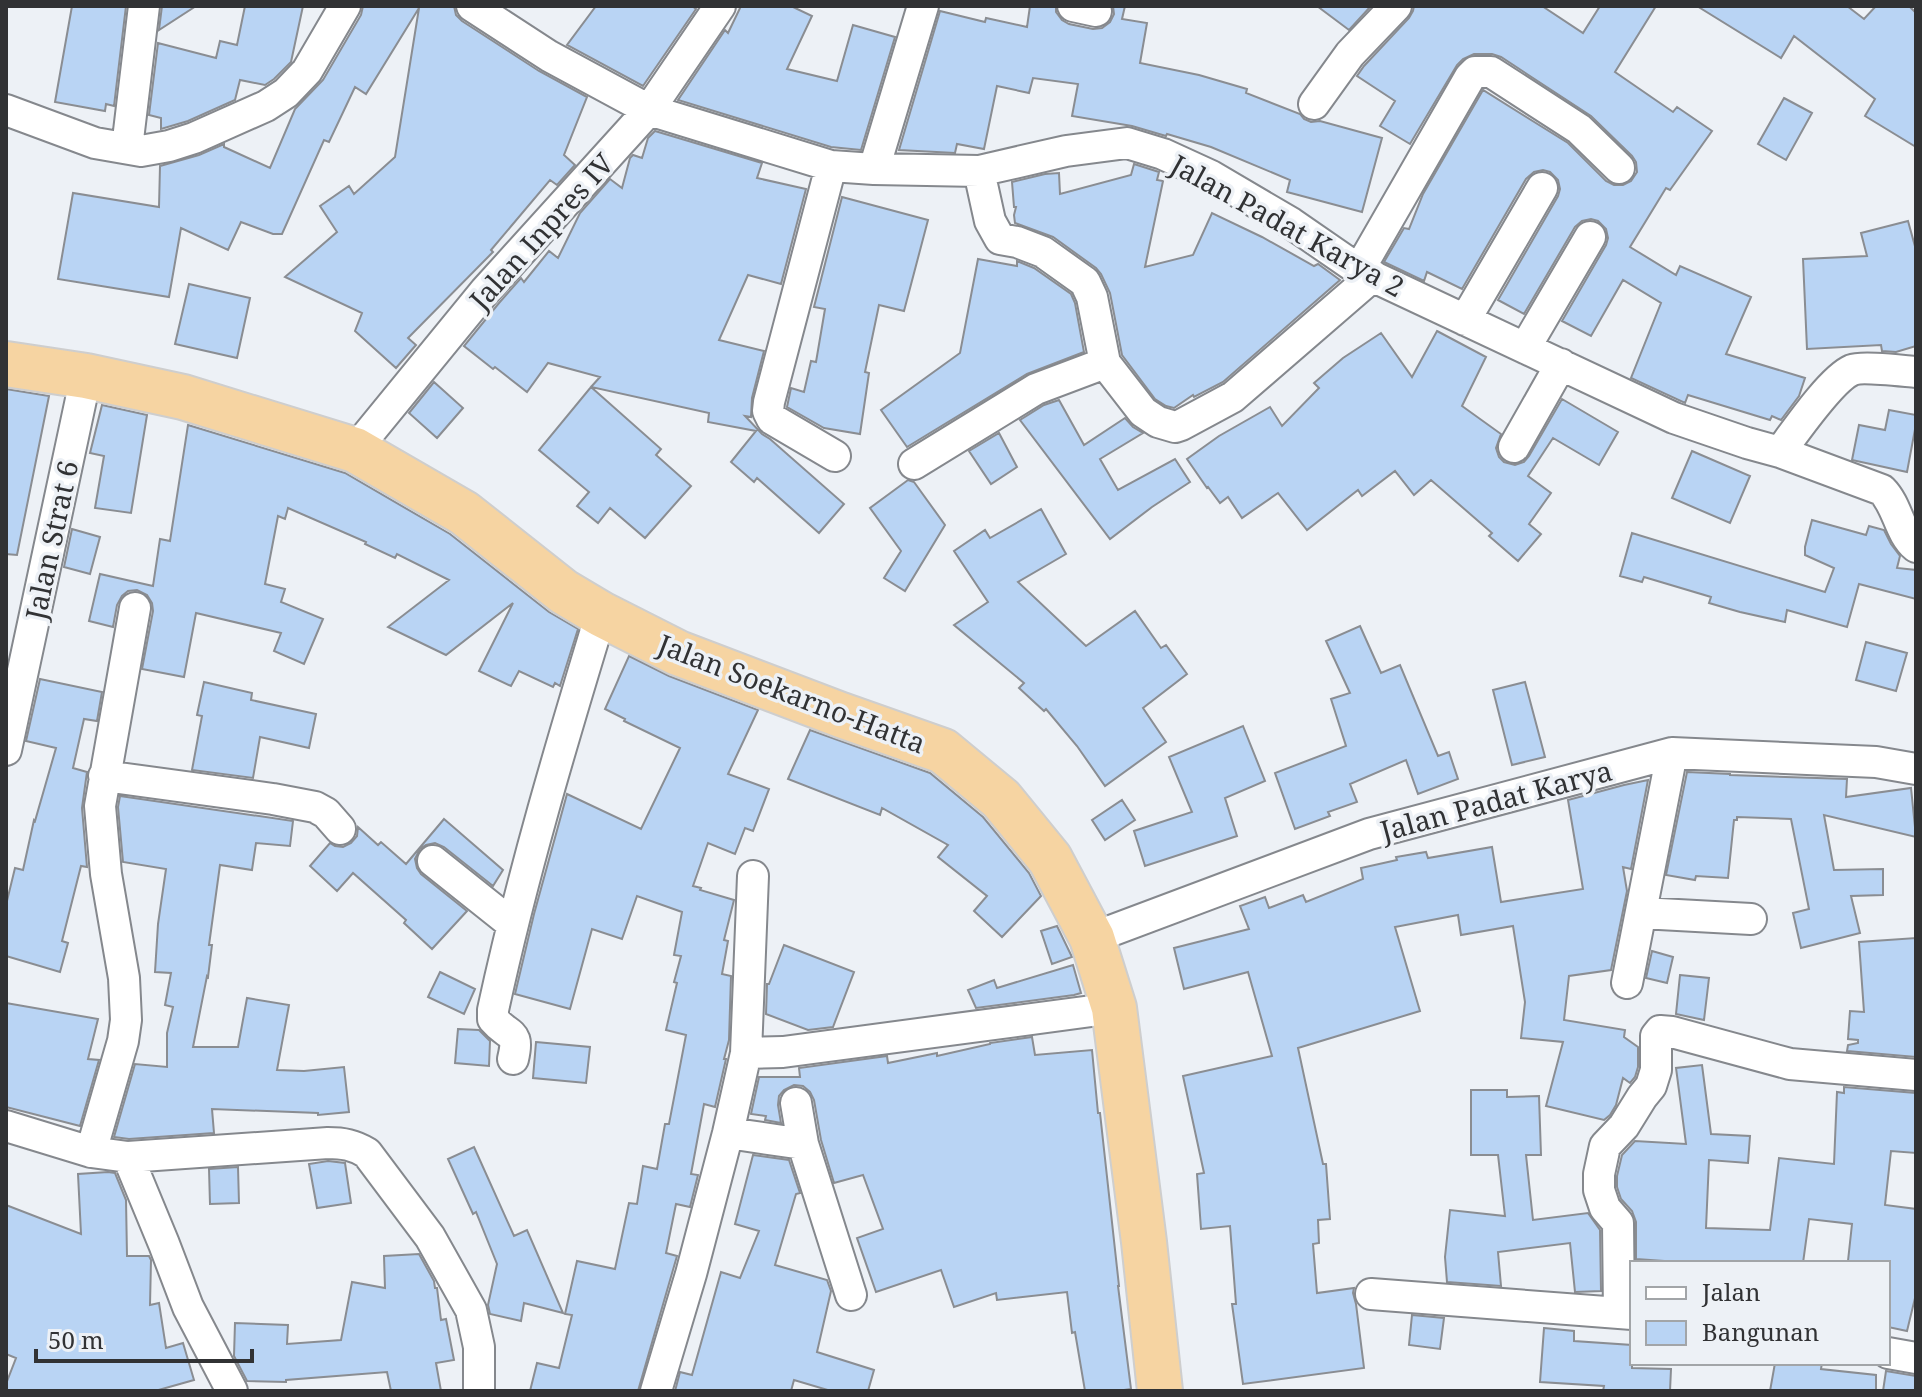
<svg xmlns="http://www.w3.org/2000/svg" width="1922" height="1397" viewBox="0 0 1922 1397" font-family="'Noto Serif',serif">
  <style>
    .building { fill: #b9d4f4; stroke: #8a8d92; stroke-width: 2 }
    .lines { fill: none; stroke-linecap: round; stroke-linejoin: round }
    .minor-casing { stroke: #85888d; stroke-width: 34 }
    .trunk-casing { stroke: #cecece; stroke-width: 48 }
    .minor { stroke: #fff; stroke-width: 30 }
    .trunk { stroke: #f6d4a2; stroke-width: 44 }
    .labels { text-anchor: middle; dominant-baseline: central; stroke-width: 7; stroke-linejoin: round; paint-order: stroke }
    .street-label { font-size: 28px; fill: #313234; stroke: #edf1f6 }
  </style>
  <rect width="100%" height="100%" fill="#edf1f6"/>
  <!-- building -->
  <path class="building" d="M72,6H126L114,106L106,104L105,111L55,102Z
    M162,6H196L159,30Z
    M245,6H303L291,62L274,79L265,85L240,80L235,100L188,121L161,129V118L149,115L158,43L216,58L220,41L237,45Z
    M363,6H454L456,15L462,21L539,71L587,97L564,155L575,165L557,185L550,180L491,250L493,252L408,338L416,345L396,368L355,331L362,313L285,277L337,232L320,206L349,186L354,194L395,157L419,8L366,94L355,87L329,142L324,140L282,234H273L241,222L228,250L181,228L169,297L58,279L73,193L159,207L160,166L199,155L224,144V147L270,168L295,109L323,80L361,15Z
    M596,6H692L696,9L643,86L567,45Z
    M741,6H791L812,16L787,69L837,81L853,25L895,37L861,150L831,147L678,100L725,30L728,33Z
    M1030,6H1056V12L1062,20L1069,24L1093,29L1102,28L1110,22L1114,14L1113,6H1125L1122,19L1147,23L1140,63L1199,75L1247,89L1246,93L1300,114L1304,119L1311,122L1320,121L1382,138L1362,212L1287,192L1290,180L1211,147L1167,134L1166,136L1132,126L1072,116L1078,84L1033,78L1029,93L997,86L984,149L957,144L955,153L899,150L940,11L985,22L986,18L1027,27Z
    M1317,6H1371L1349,30Z
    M1414,6H1542L1583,33L1600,6H1656L1615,72L1673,112L1677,107L1712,131L1670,190L1666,188L1630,247L1676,275L1680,266L1751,297L1726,354L1805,378L1799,396L1781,420L1772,416L1770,420L1688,395L1685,403L1631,378L1661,303L1623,280L1591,336L1562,321L1606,245L1608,238L1606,229L1598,221L1591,219L1582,221L1575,227L1524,314L1498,300L1558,196L1560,189L1558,180L1550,172L1543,170L1534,172L1526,179L1462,289L1427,272L1424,281L1384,262L1404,228L1409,229L1423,194L1483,90L1568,143L1606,181L1614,185H1623L1631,181L1637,172L1636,162L1632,156L1591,116L1501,57L1492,54H1474L1463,59L1457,65L1410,144L1380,126L1395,101L1357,76L1364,66L1409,18L1413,11Z
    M1697,6H1847L1864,19L1876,6H1909L1916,13V147L1865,116L1875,99L1794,36L1781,58Z
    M1784,98L1812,113L1786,160L1758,144Z
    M655,131L762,163L757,178L806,189L781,284L748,275L719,340L764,351L752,398L751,417L745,416L762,434L770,439L844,504L819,533L757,478L754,482L731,462L756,431L708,422L709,413L591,387L600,377L548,363L527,392L495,367L493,369L464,346L499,303L521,278L524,282L549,251L558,258L580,213L610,179L622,188L630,158L633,155L642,158L648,138Z
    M1134,164L1159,172L1157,180L1163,181L1145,267L1193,255L1212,213L1262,237L1314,266L1318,264L1340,280L1223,382L1194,397L1193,395L1174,408L1166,406L1155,399L1122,355L1110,293L1101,274L1096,268L1053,237L1015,223L1014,215L1016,207H1014L1012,182L1045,174L1059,173L1060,194L1131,175Z
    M842,197L928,220L904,311L879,305L865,372L869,373L860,434L824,428L787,407L791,388L804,392L811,361L816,362L825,309L814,307Z
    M1908,221L1916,250V346L1896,352L1882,351L1881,345L1807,349L1803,259L1867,256L1861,233Z
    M978,259L1017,266V261L1034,268L1071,294L1075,303L1084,352L1027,374L907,447L881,410L960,353Z
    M189,284L250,298L237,358L175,344Z
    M1437,331L1486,357L1462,406L1501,434L1496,448L1499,457L1504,462L1515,465L1524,462L1529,456L1562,399L1618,432L1599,465L1553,438L1528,476L1551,493L1529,524L1541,534L1518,561L1489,536L1492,533L1431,480L1414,495L1395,471L1362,496L1358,490L1307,530L1278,493L1242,518L1228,497L1220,503L1208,487L1207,488L1187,459L1219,436L1270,407L1282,426L1319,388L1314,383L1343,358L1381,333L1412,377Z
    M434,382L463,408L437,438L409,413Z
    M591,387L661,449L656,455L691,486L645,538L610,508L598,523L577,506L589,492L539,450Z
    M6,389L49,396L17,555L6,554Z
    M1059,400L1084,445L1125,418L1133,427L1143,433L1100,459L1118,490L1175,459L1190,482L1152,507L1110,539L1020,420L1044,405Z
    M102,405L147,415L131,513L95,508L104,456L90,453Z
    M1889,410L1916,415V424L1907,472L1852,460L1859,425L1885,430Z
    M188,425L345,473L450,534L549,612L578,629L560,686L555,683L553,687L519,671L511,686L479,671L513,603L446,655L388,627L449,580L397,554L395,558L365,544L366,542L288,508L285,519L278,516L265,584L285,589L281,602L323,619L304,664L274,651L281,633L196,613L184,677L142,669L153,611L152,603L147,595L137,590L128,591L122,596L117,605L113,627L89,621L100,574L153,586L160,539L170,541Z
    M999,433L1017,467L991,484L969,451Z
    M1692,451L1750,476L1730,523L1672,498Z
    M908,480L914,482L945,525L905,591L884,578L901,551L870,508Z
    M1041,509L1066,554L1018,582L1086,646L1135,611L1161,648L1166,645L1187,674L1143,708L1166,742L1105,786L1077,746L1046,709L1044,711L1019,688L1024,683L954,625L988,602L954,551L985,530L990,538Z
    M1812,520L1866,535L1869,526L1884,530L1891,544L1900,556L1897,568L1916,570V599L1859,584L1847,627L1787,610L1785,622L1740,612L1709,603L1711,597L1644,577L1642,582L1620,576L1632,533L1825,592L1834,568L1805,555V547Z
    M72,529L100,537L90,574L64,567Z
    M1360,626L1381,673L1400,665L1438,756L1449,752L1458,779L1418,794L1406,760L1350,784L1357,802L1328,812L1330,816L1295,829L1275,773L1346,746L1331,699L1350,693L1326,641Z
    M1866,642L1907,653L1896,691L1856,680Z
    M629,656L669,676L758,710L728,774L769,789L753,831L745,828L735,854L708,843L693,886L701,888L700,890L734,900L724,940L728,941L722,974L731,976L729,1040L724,1059H726L715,1107L704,1104L691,1174L698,1175L690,1207L676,1204L666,1253L677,1256L638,1391H530L537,1363L559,1368L572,1315L565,1314L577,1261L615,1269L629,1203L637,1204L643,1166L657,1169L665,1124H669L686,1035L666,1030L677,983L674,982L681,956L674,955L682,912L637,896L622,939L592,929L570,1009L515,994L534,914L567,794L641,829L680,748L624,721L625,719L605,709Z
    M40,679L102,692L97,721L84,719L73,768L87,772L82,808L87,867L81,866L62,941L68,943L60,972L6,956V905L15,868L23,870L34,820L35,821L56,748L26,741Z
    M204,682L252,693L251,700L316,714L309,748L260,737L253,778L192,770L202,716L197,715Z
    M1525,682L1545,757L1512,765L1493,690Z
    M1243,726L1265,781L1225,798L1237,836L1145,866L1134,831L1192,812L1169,757Z
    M810,730L930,773L983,817L1029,873L1041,896L1002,937L974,911L987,896L938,857L948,845L882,808L880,815L788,779Z
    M1687,772L1730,774V775L1847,779L1846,797L1911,788L1916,837L1824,815L1834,870L1883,869V895L1851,896L1860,933L1801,948L1793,913L1809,909L1791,819L1737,817V820H1734L1728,878L1696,876L1695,880L1666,875Z
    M1648,780L1631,869L1623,867L1627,891L1611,970L1569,976L1564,1020L1625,1030L1624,1037L1638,1047V1067L1635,1077L1630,1083L1623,1078L1616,1105L1610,1115L1604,1120L1546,1106L1563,1042L1521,1038L1525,1002L1513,926L1461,935L1458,915L1395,927L1420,1011L1298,1048L1323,1164H1326L1330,1219L1318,1220L1319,1243L1313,1244L1317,1293L1354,1288L1353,1293L1356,1304L1364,1368L1243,1384L1232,1304H1236L1230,1226L1201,1229L1197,1174L1204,1173L1183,1076L1272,1056L1248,972L1184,989L1174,948L1249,929L1240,906L1265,897L1269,908L1303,895L1306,902L1363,879L1361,868L1397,860L1396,857L1426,852L1428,858L1492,847L1501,902L1583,889L1568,800L1624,785Z
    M120,796L293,821L290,846L256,843L252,870L220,865L209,945H212L208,977L207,976L193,1047H238L247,998L289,1005L277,1070L304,1071L344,1067L349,1112L318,1115V1113L212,1109L214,1133L129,1139L114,1137L135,1064L167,1067V1033L173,1007L165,1005L171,973L155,972L158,924L166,869L123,862L118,807Z
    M1122,800L1135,820L1105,840L1092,820Z
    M444,819L503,870L493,886L444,847L435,843L426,845L420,849L415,859L417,868L421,874L467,911L432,949L404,923L406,920L353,873L337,891L310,866L330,843L335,846L343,847L351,843L357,836L358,827L378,845L381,842L406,864Z
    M1057,926L1072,957L1052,964L1041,931Z
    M1916,938V1057L1847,1051L1848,1045L1858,1043V1040L1848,1039L1850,1011L1864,1012L1859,942Z
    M784,945L854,972L833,1027L808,1030L766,1014L767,984H769Z
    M1652,951L1673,957L1667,983L1646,978Z
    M1073,965L1081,993L1074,995L976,1008L968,990L994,980L997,988Z
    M440,972L475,989L464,1014L428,997Z
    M1680,975L1709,978L1704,1020L1676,1014Z
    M6,1003L98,1019L88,1059L99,1060L80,1126L6,1107Z
    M458,1029L479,1030L490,1041L489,1066L455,1063Z
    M1032,1037L1035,1055L1092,1050L1098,1113H1100L1119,1286H1118L1131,1389L1117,1391H1085L1075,1332L1072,1333L1067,1292L997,1300L996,1293L954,1307L941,1270L876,1292L857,1238L883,1229L863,1175L834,1183L821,1140L814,1100L810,1092L803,1086L794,1085L784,1090L779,1096L778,1105L781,1123L765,1120L766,1116L751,1114L759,1077H800L799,1068L887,1056L888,1063L937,1053V1056L990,1044V1043Z
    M536,1042L590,1047L586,1083L533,1078Z
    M1702,1065L1711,1134L1750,1136L1748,1163L1709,1160L1706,1228L1770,1230L1779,1158L1834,1164L1837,1092L1844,1093V1087L1916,1093V1153L1891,1151L1885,1205L1916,1209V1294L1907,1331L1888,1327V1263L1848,1261L1852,1224L1809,1219L1803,1263H1693L1636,1259V1222L1632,1211L1621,1199L1617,1187V1176L1622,1155L1635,1141L1686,1144L1676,1068Z
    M1471,1090H1507V1097L1539,1096L1541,1155H1526L1533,1220L1588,1213L1600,1230L1601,1291L1575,1292L1570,1243L1498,1252L1501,1286L1447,1282L1445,1257L1450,1210L1505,1216L1498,1155H1471Z
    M474,1147L514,1236L527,1230L563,1313L524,1303L521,1321L490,1314L488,1305L497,1264L476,1212L473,1214L448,1159Z
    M753,1155L789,1160L800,1193L796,1194L775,1265L827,1280L831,1291L817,1352L874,1370L868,1391H831L794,1380L791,1391H675L680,1372L692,1375L721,1272L740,1278L759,1231L735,1224Z
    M328,1161L345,1163L351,1203L317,1208L309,1164Z
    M238,1167L239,1203L210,1204L209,1169Z
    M108,1172L115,1173L126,1200L127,1256H149L151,1260L150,1305L159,1303L166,1348L183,1343L194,1380L155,1391H6V1384L16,1358L6,1354V1205L81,1234L78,1174Z
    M419,1254L434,1281L435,1288H437L441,1320L446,1319L454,1360L436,1363L441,1391H391L387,1372L286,1380V1382L247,1381L234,1356L235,1323L288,1325L287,1344L341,1340L352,1282L385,1288L384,1256Z
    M1412,1315L1444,1318L1440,1349L1409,1345Z
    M1544,1328L1574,1331V1341L1632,1345V1368L1671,1369L1670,1391H1603L1604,1386L1540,1382Z
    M1775,1363H1822L1821,1369L1876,1375V1391H1770Z
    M1886,1371L1916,1376V1391H1883Z"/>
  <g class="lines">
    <!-- minor casing -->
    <g class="minor-casing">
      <path id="minor" d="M472,6L549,56L649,110L831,166L874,169L979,171L1066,151L1127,143L1163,154L1211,176L1291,223L1359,270L1674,418L1747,443L1780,452C1795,432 1831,379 1852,370C1862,366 1903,371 1916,372
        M1073,6L1096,11
        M1314,104L1350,54L1396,6
        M6,110L95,143L141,151L169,146L194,138L266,106L286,93L307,71L345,6
        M127,148L144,6
        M831,166L769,402L768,411L772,419L835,456
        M874,169L923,6
        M979,171L990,221L1000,239L1017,242L1043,252L1085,282L1092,297L1105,363L1143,412L1158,422L1175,427L1181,425L1233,397L1373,276
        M1359,270L1470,77L1475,72H1491L1579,129L1619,168
        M1465,320L1542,188
        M1525,348L1590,237
        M1514,447L1561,364
        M355,450L485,291L649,110L720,6
        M1780,452L1882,490C1898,506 1899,533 1916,547
        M914,464L1036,389L1105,363
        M6,750L86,376
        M104,776L273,799L315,807L326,813L340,829
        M433,861L512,924
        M1641,913L1751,919
        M1092,938L1369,834L1672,753L1876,762L1916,769
        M1627,983L1672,753
        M746,1053L783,1052L1114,1008
        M513,1059C520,1030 509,1038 493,1019V1010C522,876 561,745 601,614
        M796,1103L803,1144
        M6,1126L91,1152L128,1157L328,1143C343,1143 354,1145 367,1153L430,1237L471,1310L479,1347V1391
        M728,1133L803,1144L851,1295
        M91,1152L123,1041L126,1020L124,978L106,874L100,806L135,608
        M128,1157L164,1244L188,1307L232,1391
        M1371,1294L1632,1314
        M1619,1313L1618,1223L1605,1208L1599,1190V1174L1605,1146L1624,1126L1642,1097L1651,1086L1656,1070V1036L1660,1031L1672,1032L1790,1064L1916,1075
        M1888,1353L1916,1358
        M656,1391L691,1274L728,1133L746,1053L753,876"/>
    </g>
    <!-- trunk casing -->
    <g class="trunk-casing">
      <path id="trunk" d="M6,364L86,376L183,397L355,450L464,513L564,592L601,614L678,653L841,715L943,751L1001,799L1050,859L1092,938L1114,1008L1144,1242L1160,1391"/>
    </g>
    <!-- minor -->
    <use href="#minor" class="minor"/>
    <!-- trunk -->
    <use href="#trunk" class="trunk"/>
  </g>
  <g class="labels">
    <!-- street labels -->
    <g class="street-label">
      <text transform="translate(1288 225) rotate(29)">Jalan Padat Karya 2</text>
      <text transform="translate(541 231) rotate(-48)">Jalan Inpres IV</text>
      <text transform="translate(51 540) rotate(-78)">Jalan Strat 6</text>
      <text transform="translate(792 693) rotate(21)">Jalan Soekarno-Hatta</text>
      <text transform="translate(1496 800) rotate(-15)">Jalan Padat Karya</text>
    </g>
  </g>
  <!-- border -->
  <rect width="1922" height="1397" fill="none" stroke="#313234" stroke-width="16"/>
  <!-- legend -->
  <rect x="1630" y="1261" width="260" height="104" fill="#edf1f6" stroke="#a2a5a8" stroke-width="2"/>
  <rect x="1646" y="1287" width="40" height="12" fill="#ffffff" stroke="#a2a5a8" stroke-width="2"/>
  <text x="1702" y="1301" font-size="24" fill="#313234">Jalan</text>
  <rect x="1646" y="1321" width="40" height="24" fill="#b9d4f4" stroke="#a2a5a8" stroke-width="2"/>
  <text x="1702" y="1341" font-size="24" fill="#313234">Bangunan</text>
  <!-- scale -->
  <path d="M36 1349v12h216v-12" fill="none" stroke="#313234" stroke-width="4"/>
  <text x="48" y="1349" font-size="24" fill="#313234" stroke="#edf1f6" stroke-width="6" paint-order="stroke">50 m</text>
</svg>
